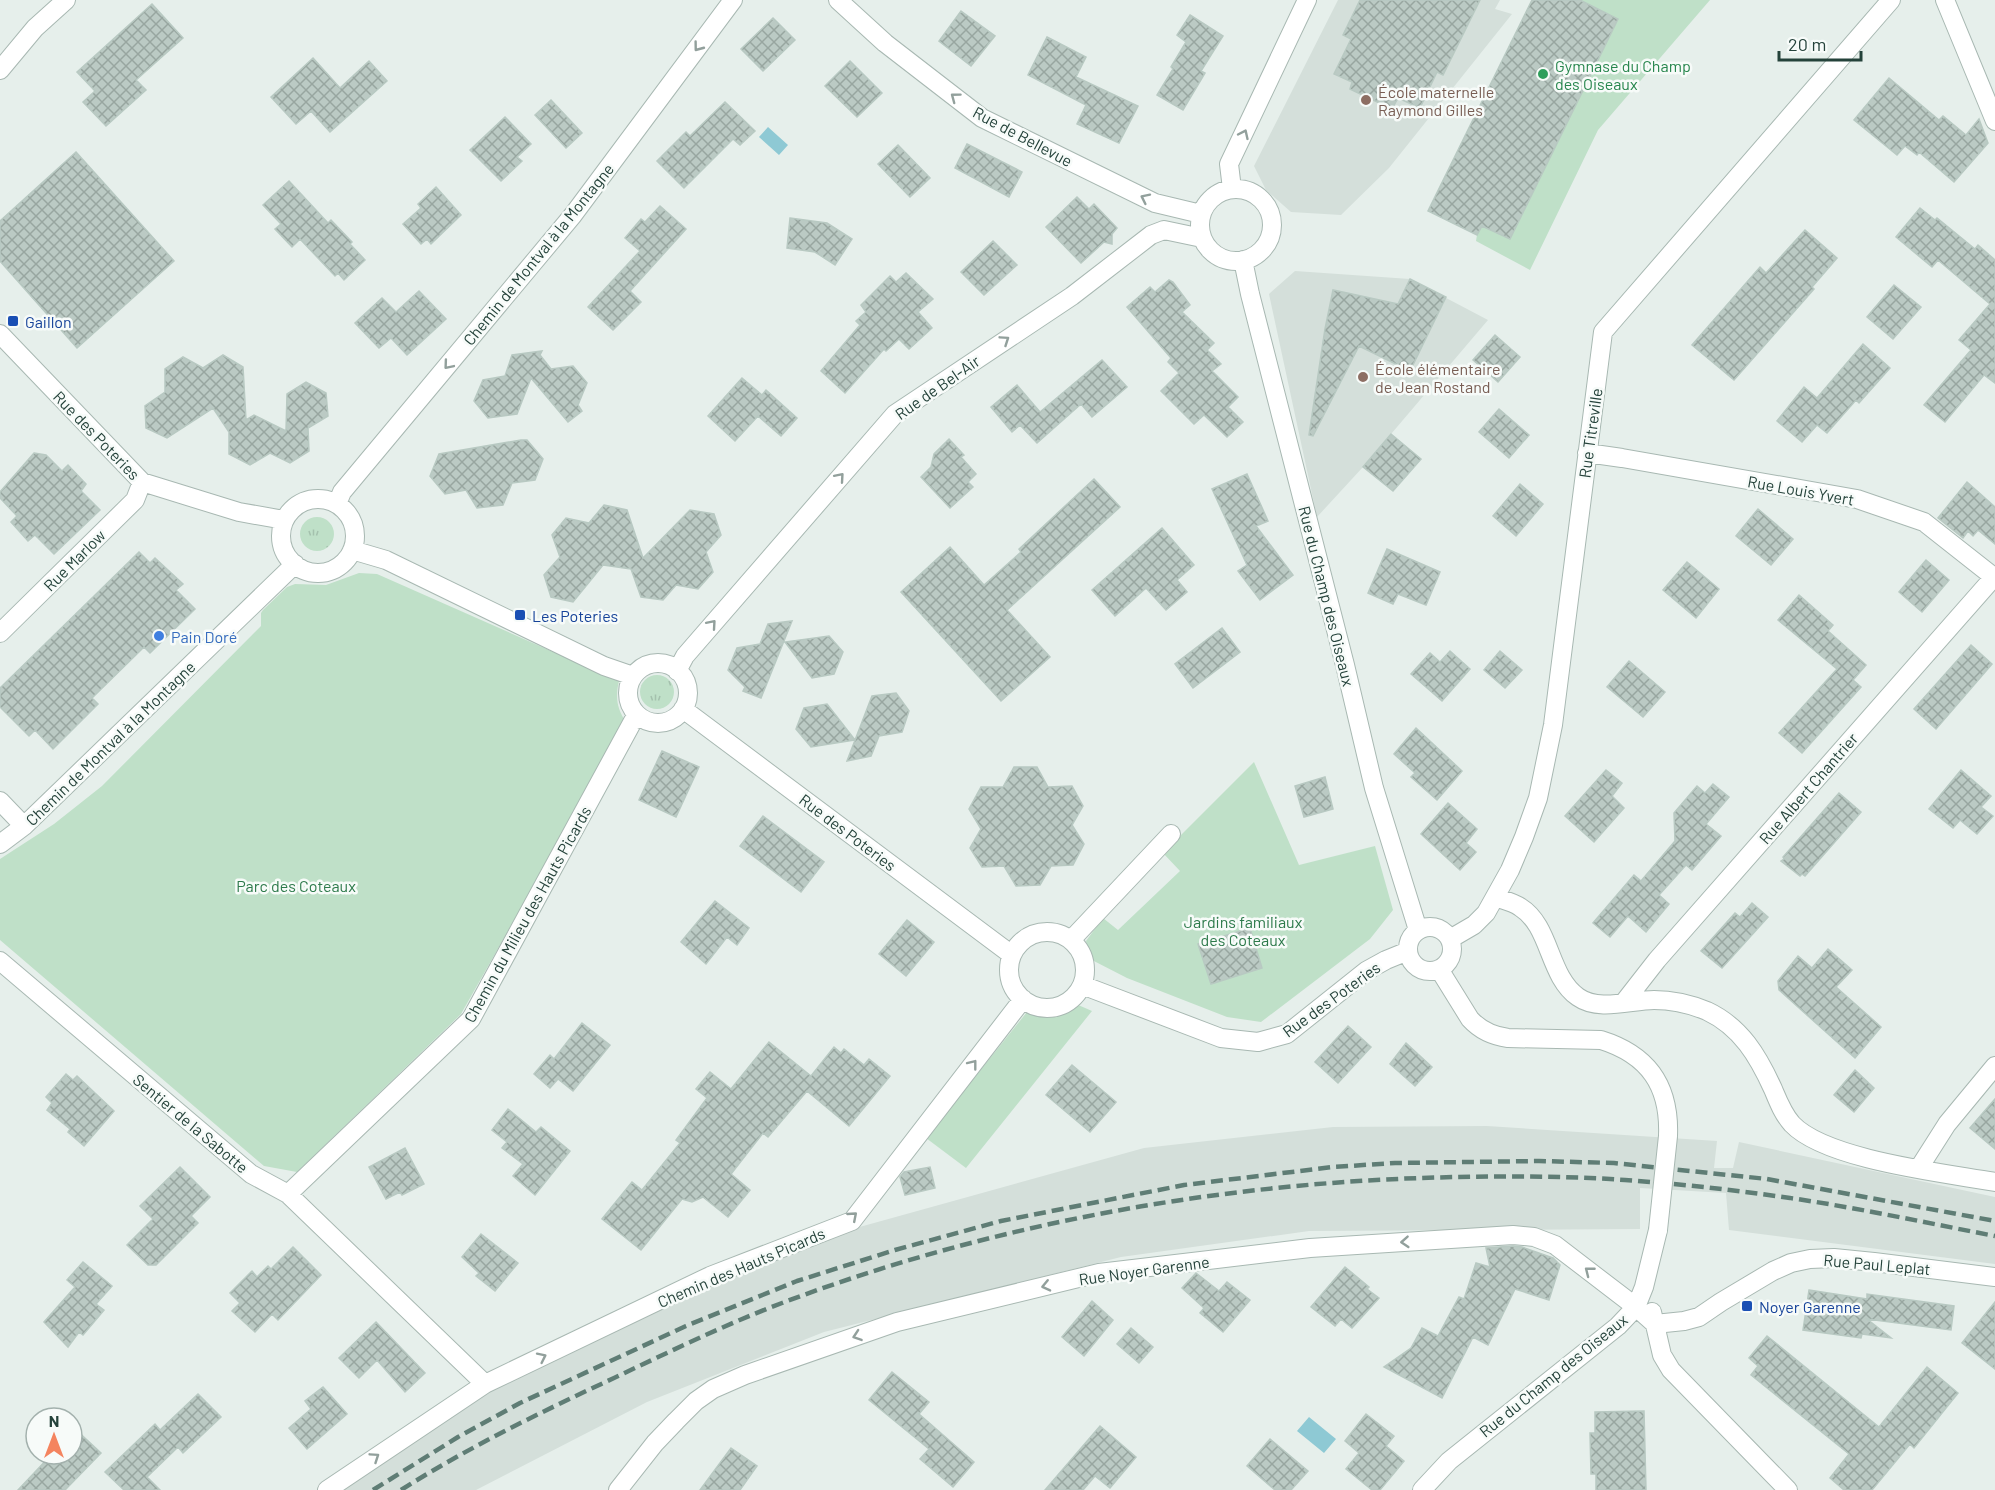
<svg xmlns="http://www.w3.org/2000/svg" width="1995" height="1490" viewBox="0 0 1995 1490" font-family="Barlow,sans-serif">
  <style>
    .built { fill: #d4dfda }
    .grass { fill: url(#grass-tufts) }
    .green { fill: #bfe0c8 }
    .water { fill: #8ec9d4 }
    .building { fill: url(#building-cross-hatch); stroke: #b8c9c2; stroke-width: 1.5 }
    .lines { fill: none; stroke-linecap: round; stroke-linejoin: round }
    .minor-casing { stroke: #a8b8b2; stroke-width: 20 }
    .minor { stroke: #fff; stroke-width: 18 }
    .rail { stroke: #5f7d75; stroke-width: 4.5; stroke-dasharray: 12 6; stroke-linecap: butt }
    .minor-bridge-casing { stroke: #a8b8b2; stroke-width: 20; stroke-linecap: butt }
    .minor-bridge { stroke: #fff; stroke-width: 18 }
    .oneway { stroke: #92a09c }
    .leisure-dot { fill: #2e9e5b; stroke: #f7fbf9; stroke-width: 2 }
    .education-dot { fill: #8d6e63; stroke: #f7fbf9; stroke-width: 2 }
    .transit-dot { fill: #1a4fb4; stroke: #f7fbf9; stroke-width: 2 }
    .shop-dot { fill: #3f7fe0; stroke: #f7fbf9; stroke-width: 2 }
    .labels { text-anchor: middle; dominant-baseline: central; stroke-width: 5; stroke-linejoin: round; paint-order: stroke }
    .leisure-label { font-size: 16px; fill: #27864d; stroke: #f7fbf9; text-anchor: start }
    .education-label { font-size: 16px; fill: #785e54; stroke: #f7fbf9; text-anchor: start }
    .street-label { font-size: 16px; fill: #24423a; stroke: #f7fbf9 }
    .transit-label { font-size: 16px; fill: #164399; stroke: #f7fbf9; text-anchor: start }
    .shop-label { font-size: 16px; fill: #366cbe; stroke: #f7fbf9; text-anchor: start }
    .park-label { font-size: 16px; fill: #2d7a4b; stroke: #f7fbf9 }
  </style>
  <defs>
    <pattern id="grass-tufts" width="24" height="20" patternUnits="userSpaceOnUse" patternTransform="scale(1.5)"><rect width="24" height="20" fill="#bfe0c8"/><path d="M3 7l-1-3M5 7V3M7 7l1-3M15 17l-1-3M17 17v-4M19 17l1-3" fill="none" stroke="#a4c1ad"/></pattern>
    <pattern id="building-cross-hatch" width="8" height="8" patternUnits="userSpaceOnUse" patternTransform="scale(1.5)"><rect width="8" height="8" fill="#bbcac4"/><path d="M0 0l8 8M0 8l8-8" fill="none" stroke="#98a6a0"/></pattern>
  </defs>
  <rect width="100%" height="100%" fill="#e6efeb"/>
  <!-- built -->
  <path class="built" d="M1338,0H1500L1495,9L1512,14L1389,168L1341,215L1291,212L1266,190L1254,166Z
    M1295,271L1410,279L1488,320L1363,467L1317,517L1269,294Z
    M1487,1126L1717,1141L1714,1168H1733L1739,1142L1995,1197V1264L1729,1230L1726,1193L1640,1188V1229L1309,1231L1121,1257L824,1332L647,1402L476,1490H341L485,1384L802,1243L1144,1148L1333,1127Z"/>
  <!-- grass -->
  <path class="grass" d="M300 534a17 17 0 1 1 34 0a17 17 0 1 1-34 0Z
    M640 692a17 17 0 1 1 34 0a17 17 0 1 1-34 0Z"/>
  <!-- green -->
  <path class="green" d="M1532,0H1710L1598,130L1530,270L1476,241L1477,235L1428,211Z
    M359,573L377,574L619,681C615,697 617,709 626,722L461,1014L297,1172L264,1166L0,940V859L54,824L102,786L261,626V613L263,610L287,587L295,584L326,585Z
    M1254,762L1299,865L1375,846L1393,910L1370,939L1261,1022L1227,1017L1127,978L1090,959L1086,941L1103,918L1118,930L1180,871L1163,853Z
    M1076,1004L1092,1011L966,1168L926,1138L1027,1012L1058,1011Z"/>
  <!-- water -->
  <path class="water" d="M768,127L788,145L779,155L759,137Z
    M1309,1417L1336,1439L1324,1453L1297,1431Z"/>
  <!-- building -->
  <path class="building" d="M1360,0H1480L1443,75L1437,72L1420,108L1398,98L1392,109L1350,89L1352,82L1334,74L1351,39L1343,35Z
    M1532,0H1580L1618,19L1510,239L1482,226L1477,235L1428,211Z
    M152,4L183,38L136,80L146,90L106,126L83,102L95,91L77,72Z
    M961,11L995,36L971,66L939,41Z
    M1190,15L1223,36L1201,71L1205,73L1183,110L1157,95L1173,69L1171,67L1186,42L1177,35Z
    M773,18L795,40L763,71L741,49Z
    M1047,37L1086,57L1076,77L1138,106L1119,143L1077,124L1086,105L1028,75Z
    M313,58L340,88L369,61L387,81L330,132L311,111L296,124L271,97Z
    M850,61L882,93L857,117L825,86Z
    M1889,78L1939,120L1943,116L1966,135L1979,119L1988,143L1954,182L1919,152L1917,155L1905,146L1897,155L1854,120Z
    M551,100L582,133L566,148L535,115Z
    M725,102L755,131L740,145L733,139L684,188L657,161L686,132L690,136Z
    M505,117L531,144L517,157L522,161L501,181L470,150Z
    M967,144L1022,172L1009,197L955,168Z
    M898,145L930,178L910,197L878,164Z
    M76,152L174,261L77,348L0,261V221Z
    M289,181L328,223L331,220L352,242L350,244L365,260L344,280L338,273L335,276L300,239L292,247L275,229L281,224L263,205Z
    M436,187L461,215L431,244L427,239L421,244L403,224L421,208L418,204Z
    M1077,197L1089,209L1094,204L1117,228L1112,234V244L1104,242L1081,263L1046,227Z
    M660,206L686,229L630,291L641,302L613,330L588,307L640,251L625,238L641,219L645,222Z
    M1920,208L1935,220L1937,218L1975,249L1978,245L1995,260V383L1984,375L1945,422L1924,405L1971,350L1959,340L1990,304L1938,260L1932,267L1896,237Z
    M790,218L827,223L852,239L835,265L815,252L787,248Z
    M1805,230L1837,258L1812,287L1814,289L1734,380L1692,345L1760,267L1766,273Z
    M993,241L1017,265L984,295L961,272Z
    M906,273L933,299L918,312L932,328L909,349L899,339L886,351L884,349L845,393L821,371L860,325L856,321L866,312L861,305L890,276L896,282Z
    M1410,279L1446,297L1410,371L1359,346L1313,436L1309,435L1325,329L1333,290L1398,304Z
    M1169,280L1173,282L1190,305L1182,312L1214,343L1207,350L1221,364L1212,371L1238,397L1228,407L1243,422L1227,437L1204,415L1194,424L1161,391L1179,373L1168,362L1171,358L1127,307L1150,287L1155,292Z
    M1894,285L1921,307L1893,339L1867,317Z
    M419,291L446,319L407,355L391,338L379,348L355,323L382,298L396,312Z
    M1495,335L1520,357L1498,382L1473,360Z
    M1863,344L1890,368L1859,403L1856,400L1827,433L1817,425L1802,442L1777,421L1804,387L1817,398Z
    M542,351L540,355L551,369L573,366L587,383L578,405L582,411L568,422L531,378L517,414L488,418L474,401L483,380L505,376L512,355Z
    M223,355L243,367L246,420L254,415L286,431L287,394L306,382L326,393L328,416L308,428L309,451L290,463L270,453L250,465L229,454V432L213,408L167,438L146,428L145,406L165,392V369L183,357L203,368Z
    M1102,360L1127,387L1092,417L1081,404L1037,443L1020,425L1012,432L991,407L1017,385L1040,412Z
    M742,378L762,395L766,390L797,418L781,436L758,416L735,441L708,416Z
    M1499,409L1529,435L1509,458L1479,432Z
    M1391,434L1421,459L1393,491L1363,467Z
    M949,439L964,455L961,457L976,474L968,482L973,487L950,508L921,477L931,467L934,454Z
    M521,440H527L543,459L535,480L512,483L503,505L477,508L466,490L445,494L430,476L439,454Z
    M34,453L46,455L62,471L68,465L86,484L81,491L100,510L54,554L35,535L28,541L11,522L17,516L0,498V492Z
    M1247,474L1268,521L1256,526L1293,575L1260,600L1238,571L1247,565L1212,489Z
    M1094,479L1120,507L1007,610L1050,657L1001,701L901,592L950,547L984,585L1021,552L1019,549Z
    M1967,482L1995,507V544L1978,530L1973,536L1968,531L1963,538L1938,518Z
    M1520,484L1543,504L1516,536L1493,516Z
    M604,505L627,510L643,558L690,510L714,514L721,535L706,552L713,572L698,589L676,585L663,600L641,597L631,569L603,565L573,602L551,597L544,575L560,557L552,535L566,518L589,523Z
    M1758,509L1793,539L1771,565L1736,536Z
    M1162,528L1194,565L1177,580L1187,592L1166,610L1146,588L1115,616L1092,590Z
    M1387,549L1440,572L1426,605L1398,594L1393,604L1368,593Z
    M139,552L150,563L155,558L183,584L176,590L195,609L150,653L144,647L92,698L98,704L53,749L35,730L29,736L0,707V688Z
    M1926,560L1949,580L1922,612L1899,592Z
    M1687,562L1719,589L1696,618L1663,590Z
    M1799,595L1833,625L1828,631L1866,665L1853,680L1861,687L1802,753L1779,733L1837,669L1778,620Z
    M792,621L761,698L743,691L745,687L728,670L737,648L760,644L768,624Z
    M1222,628L1240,652L1193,688L1175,664Z
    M829,636L843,652L834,674L812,678L785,642Z
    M1971,645L1992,664L1936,729L1914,709Z
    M1450,651L1470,669L1442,701L1411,674L1430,653L1440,662Z
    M1500,651L1522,670L1505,688L1484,670Z
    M1629,661L1665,692L1643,717L1607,687Z
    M896,693L909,711L902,732L879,736L871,756L847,761L872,696Z
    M827,704L855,740L811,747L796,729L804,708Z
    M1416,728L1462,771L1437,800L1411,777L1415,773L1394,754Z
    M662,751L699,767L676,817L639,800Z
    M1014,767H1037L1048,787L1072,786L1083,806L1072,825L1084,844L1073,865L1051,866L1040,885L1016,886L1004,866L982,867L970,848L981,829L969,809L981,787H1003Z
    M1606,770L1622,783L1612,796L1624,808L1594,842L1565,816Z
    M1961,770L1991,796L1981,807L1993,816L1977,834L1960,820L1953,828L1929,809Z
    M1325,777L1333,809L1304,817L1295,786Z
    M1713,784L1729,797L1706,824L1721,836L1692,870L1686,865L1659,895L1669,904L1646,932L1628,916L1610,937L1593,923L1634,875L1641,881L1675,841L1674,813L1697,786L1705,793Z
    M1839,793L1861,812L1805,876L1802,874L1800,876L1781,861L1784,859L1783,857Z
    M1448,803L1477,829L1466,843L1476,852L1460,870L1421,834Z
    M763,816L824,862L801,892L740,846Z
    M715,901L749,928L737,945L727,937L706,964L681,942Z
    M1752,903L1768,917L1722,968L1701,951L1735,913L1740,917Z
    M907,920L934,942L906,976L879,954Z
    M1250,928L1262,968L1211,984L1198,944Z
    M1828,949L1852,970L1836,987L1881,1027L1855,1058L1779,990L1778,981L1798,956L1812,968Z
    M582,1023L610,1045L573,1091L558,1079L550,1088L534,1074L550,1055L554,1059Z
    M1348,1026L1371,1047L1338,1083L1315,1062Z
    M769,1042L811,1076L834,1047L841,1053L844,1049L864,1065L869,1059L890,1076L849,1126L807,1091L768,1137L763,1133L731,1174L750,1190L728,1217L703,1197L692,1202L682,1199L641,1250L602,1219L632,1182L642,1190L680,1143L676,1140L707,1098L696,1089L710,1072L731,1089Z
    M1406,1043L1432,1067L1415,1086L1390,1064Z
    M1072,1065L1116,1102L1090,1132L1046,1095Z
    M1855,1070L1874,1088L1854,1112L1834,1095Z
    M66,1074L73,1080L77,1076L114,1111L84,1146L68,1132L70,1129L47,1110L52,1103L46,1097Z
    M1995,1099V1149L1970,1128Z
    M508,1109L536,1132L541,1127L570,1151L535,1195L513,1176L523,1164L502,1148L507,1142L492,1130Z
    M405,1148L424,1184L402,1195L400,1192L386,1199L369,1167Z
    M180,1167L210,1197L191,1216L198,1223L156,1265H148L127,1245L153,1219L140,1206Z
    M930,1167L935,1188L905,1195L900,1177L904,1172Z
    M481,1234L518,1263L495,1291L476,1276L479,1273L462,1257Z
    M1513,1246L1522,1247L1553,1258L1560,1265L1549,1300L1515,1289L1488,1345L1473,1337L1442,1398L1384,1367L1411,1348L1422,1328L1438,1336L1459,1297L1464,1299L1476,1263L1490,1267L1486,1248Z
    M293,1247L321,1275L278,1320L272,1314L255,1332L232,1311L240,1303L230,1293L252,1271L257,1277L268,1266L271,1269Z
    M83,1262L112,1286L96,1304L104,1310L83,1335L79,1332L68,1347L44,1322L75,1287L67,1280Z
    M1345,1267L1369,1287L1367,1289L1379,1298L1352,1328L1341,1319L1335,1326L1311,1307Z
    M1196,1273L1219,1291L1227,1282L1250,1300L1223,1332L1200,1313L1204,1308L1182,1288Z
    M1809,1290L1867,1299V1294L1954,1306L1951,1330L1867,1319L1891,1338L1862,1334L1861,1338L1803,1330Z
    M1092,1301L1113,1320L1084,1356L1062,1337Z
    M1995,1302V1369L1962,1343Z
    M376,1322L425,1373L405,1392L377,1360L359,1378L339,1358Z
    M1131,1328L1153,1347L1139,1363L1117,1344Z
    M1767,1336L1879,1427L1927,1367L1958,1393L1914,1448L1910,1444L1872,1490H1844L1830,1478L1849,1454L1751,1375L1758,1366L1749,1358Z
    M892,1372L929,1402L919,1414L974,1462L953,1487L920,1459L929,1449L869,1400Z
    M323,1387L347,1414L307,1449L289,1428L311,1409L305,1401Z
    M198,1394L221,1417L183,1453L178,1447L147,1477L160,1490H124L105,1472L155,1424L160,1430Z
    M1644,1411L1646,1490H1596V1474H1591L1590,1433H1595V1412Z
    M1366,1414L1394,1436L1386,1446L1404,1461L1380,1490H1372L1346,1469L1359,1453L1345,1441Z
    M72,1426L101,1453L65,1490H18L52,1454H72Z
    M1100,1426L1136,1457L1110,1488L1095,1476L1083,1490H1045Z
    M1270,1439L1308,1471L1291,1490H1275L1247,1466Z
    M731,1448L757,1466L740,1490H700Z"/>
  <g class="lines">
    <!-- minor casing -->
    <g class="minor-casing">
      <path id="minor" d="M838,0L885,43L982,118L1155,203L1201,214
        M1945,0L1995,121
        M0,70L35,28L66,0
        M1232,189L1229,164L1307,0
        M1200 225a36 36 0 1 1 72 0a36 36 0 1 1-72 0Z
        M1243,260L1250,294L1345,665L1374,788L1418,930
        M0,334L142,482L239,512L284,520
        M1587,453L1622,458L1857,499L1924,522L1995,578
        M281 536a37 37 0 1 1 74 0a37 37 0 1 1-74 0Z
        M337,504L342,492L573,215L733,0
        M352,550L386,560L604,666L633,676
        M0,633L135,500L142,482
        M628 693a30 30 0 1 1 60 0a30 30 0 1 1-60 0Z
        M677,671L685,656L895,414L1072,296L1151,235L1164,230L1202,238
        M683,709L1012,955
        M0,801L24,826
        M0,844L24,826L295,564
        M1495,897C1503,900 1513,902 1520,907C1551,926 1548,976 1578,997C1599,1012 1631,1000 1654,1000C1672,1000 1690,1004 1707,1011C1741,1027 1758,1056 1773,1089C1778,1101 1783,1114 1792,1124C1826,1160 1945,1173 1995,1182
        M1408 949a22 22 0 1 1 44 0a22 22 0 1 1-44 0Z
        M1009 970a38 38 0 1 1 76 0a38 38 0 1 1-76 0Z
        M1450,939L1474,925L1486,913L1510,870L1524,837L1538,798L1553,725L1603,332L1891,0
        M1071,940L1171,834
        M0,961L251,1174L288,1194L485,1384
        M1439,969L1470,1019C1480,1030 1493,1036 1508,1038L1601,1040C1649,1055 1670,1086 1668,1136
        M1082,985L1221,1038L1258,1042L1287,1034L1366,971L1386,960L1408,951
        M1625,1001L1657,960L1994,577
        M1919,1168L1947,1124L1995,1066
        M288,1194L471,1019L633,721L640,718
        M1652,1312L1662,1355L1671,1370L1788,1490
        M327,1490L485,1384L710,1276L852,1221L1023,999
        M618,1490L655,1443L676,1421L696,1401L713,1389L745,1375L897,1322L1099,1273L1310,1248L1513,1235L1534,1237L1555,1245L1636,1307L1655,1324L1684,1321L1699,1317L1721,1302L1773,1271L1791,1263L1810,1259L1834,1258L1874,1262L1995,1277
        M1422,1490L1449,1461L1618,1326L1636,1307L1644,1287L1658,1230"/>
    </g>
    <!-- minor -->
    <use href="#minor" class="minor"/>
    <!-- rail -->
    <path class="rail" d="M373,1490L458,1437L520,1403L686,1326L797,1281L895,1250L1001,1221L1184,1185L1333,1167L1395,1163L1539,1161L1614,1163L1767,1179L1995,1221
      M401,1490C469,1447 541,1412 614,1378C669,1352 724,1325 782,1303C996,1222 1229,1181 1458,1177C1513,1176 1569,1176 1625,1180C1680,1184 1735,1190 1790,1198C1859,1208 1927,1223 1995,1236"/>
    <!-- minor-bridge casing -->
    <g class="minor-bridge-casing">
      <path id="minor-bridge" d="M1658,1230L1668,1136"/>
    </g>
    <!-- minor-bridge -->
    <use href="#minor-bridge" class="minor-bridge"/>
  </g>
  <!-- one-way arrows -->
  <defs><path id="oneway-chevron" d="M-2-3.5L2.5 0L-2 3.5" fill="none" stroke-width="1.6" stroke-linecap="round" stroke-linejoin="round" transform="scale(1.5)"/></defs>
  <g class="oneway">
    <use href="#oneway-chevron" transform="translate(698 47) rotate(127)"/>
    <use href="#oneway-chevron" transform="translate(955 97) rotate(-143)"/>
    <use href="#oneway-chevron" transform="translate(1244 134) rotate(-65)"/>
    <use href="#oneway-chevron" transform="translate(1145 198) rotate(-154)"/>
    <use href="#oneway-chevron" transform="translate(1005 340) rotate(-34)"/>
    <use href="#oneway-chevron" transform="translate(448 365) rotate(130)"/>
    <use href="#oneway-chevron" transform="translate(840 477) rotate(-49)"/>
    <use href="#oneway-chevron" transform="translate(712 624) rotate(-49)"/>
    <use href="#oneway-chevron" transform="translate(973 1064) rotate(-52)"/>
    <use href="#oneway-chevron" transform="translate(853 1216) rotate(-41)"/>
    <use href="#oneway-chevron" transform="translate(1405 1242) rotate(176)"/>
    <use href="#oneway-chevron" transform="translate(1589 1271) rotate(-142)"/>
    <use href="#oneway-chevron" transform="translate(1046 1286) rotate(167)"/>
    <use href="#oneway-chevron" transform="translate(857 1336) rotate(161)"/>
    <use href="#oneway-chevron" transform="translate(542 1357) rotate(-26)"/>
    <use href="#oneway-chevron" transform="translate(375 1457) rotate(-34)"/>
  </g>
  <!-- markers -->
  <circle class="leisure-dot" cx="1543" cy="74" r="6"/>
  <g class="education-dot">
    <circle cx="1366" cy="100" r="6"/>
    <circle cx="1363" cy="377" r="6"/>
  </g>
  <g class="transit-dot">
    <rect x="7" y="315" width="12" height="12" rx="3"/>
    <rect x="514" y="609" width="12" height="12" rx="3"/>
    <rect x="1741" y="1300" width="12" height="12" rx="3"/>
  </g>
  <circle class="shop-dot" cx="159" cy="636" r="6"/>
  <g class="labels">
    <!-- leisure labels -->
    <g class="leisure-label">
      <text x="1555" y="65">Gymnase du Champ<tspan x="1555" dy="18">des Oiseaux</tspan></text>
    </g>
    <!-- education labels -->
    <g class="education-label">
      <text x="1378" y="91">École maternelle<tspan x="1378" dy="18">Raymond Gilles</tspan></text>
      <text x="1375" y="368">École élémentaire<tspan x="1375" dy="18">de Jean Rostand</tspan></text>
    </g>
    <!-- street labels -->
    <g class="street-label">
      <text transform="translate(1023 136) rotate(28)">Rue de Bellevue</text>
      <text transform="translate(538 254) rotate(-51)">Chemin de Montval à la Montagne</text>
      <text transform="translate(937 387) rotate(-35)">Rue de Bel-Air</text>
      <text transform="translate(1590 433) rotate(-82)">Rue Titreville</text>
      <text transform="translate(97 435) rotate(46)">Rue des Poteries</text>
      <text transform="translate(1801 490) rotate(10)">Rue Louis Yvert</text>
      <text transform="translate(74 560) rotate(-45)">Rue Marlow</text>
      <text transform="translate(1327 596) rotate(76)">Rue du Champ des Oiseaux</text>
      <text transform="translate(110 743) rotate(-44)">Chemin de Montval à la Montagne</text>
      <text transform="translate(1808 788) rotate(-49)">Rue Albert Chantrier</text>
      <text transform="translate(848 832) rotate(37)">Rue des Poteries</text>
      <text transform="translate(527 914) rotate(-61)">Chemin du Milieu des Hauts Picards</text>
      <text transform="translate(1331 999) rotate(-36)">Rue des Poteries</text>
      <text transform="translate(191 1123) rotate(40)">Sentier de la Sabotte</text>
      <text transform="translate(1877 1264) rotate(5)">Rue Paul Leplat</text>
      <text transform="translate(741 1267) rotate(-23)">Chemin des Hauts Picards</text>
      <text transform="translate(1144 1270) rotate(-8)">Rue Noyer Garenne</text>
      <text transform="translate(1553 1375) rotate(-39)">Rue du Champ des Oiseaux</text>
    </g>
    <!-- transit labels -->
    <g class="transit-label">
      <text x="25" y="321">Gaillon</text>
      <text x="532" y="615">Les Poteries</text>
      <text x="1759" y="1306">Noyer Garenne</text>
    </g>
    <!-- shop labels -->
    <g class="shop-label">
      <text x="171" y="636">Pain Doré</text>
    </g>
    <!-- park labels -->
    <g class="park-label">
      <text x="296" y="885">Parc des Coteaux</text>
      <text x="1243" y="921">Jardins familiaux<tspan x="1243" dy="18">des Coteaux</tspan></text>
    </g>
  </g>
  <!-- north arrow -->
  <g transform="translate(54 1436)"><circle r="28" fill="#f7fbf9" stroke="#a3b1ad" stroke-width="1.5"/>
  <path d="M0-4.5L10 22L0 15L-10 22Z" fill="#f4845f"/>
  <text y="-9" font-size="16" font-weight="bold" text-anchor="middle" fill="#24423a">N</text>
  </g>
  <!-- scale -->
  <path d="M1779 51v9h82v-9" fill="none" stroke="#24423a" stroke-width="3"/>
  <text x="1788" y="51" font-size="18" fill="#24423a" stroke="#f7fbf9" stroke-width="4.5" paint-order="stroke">20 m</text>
</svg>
